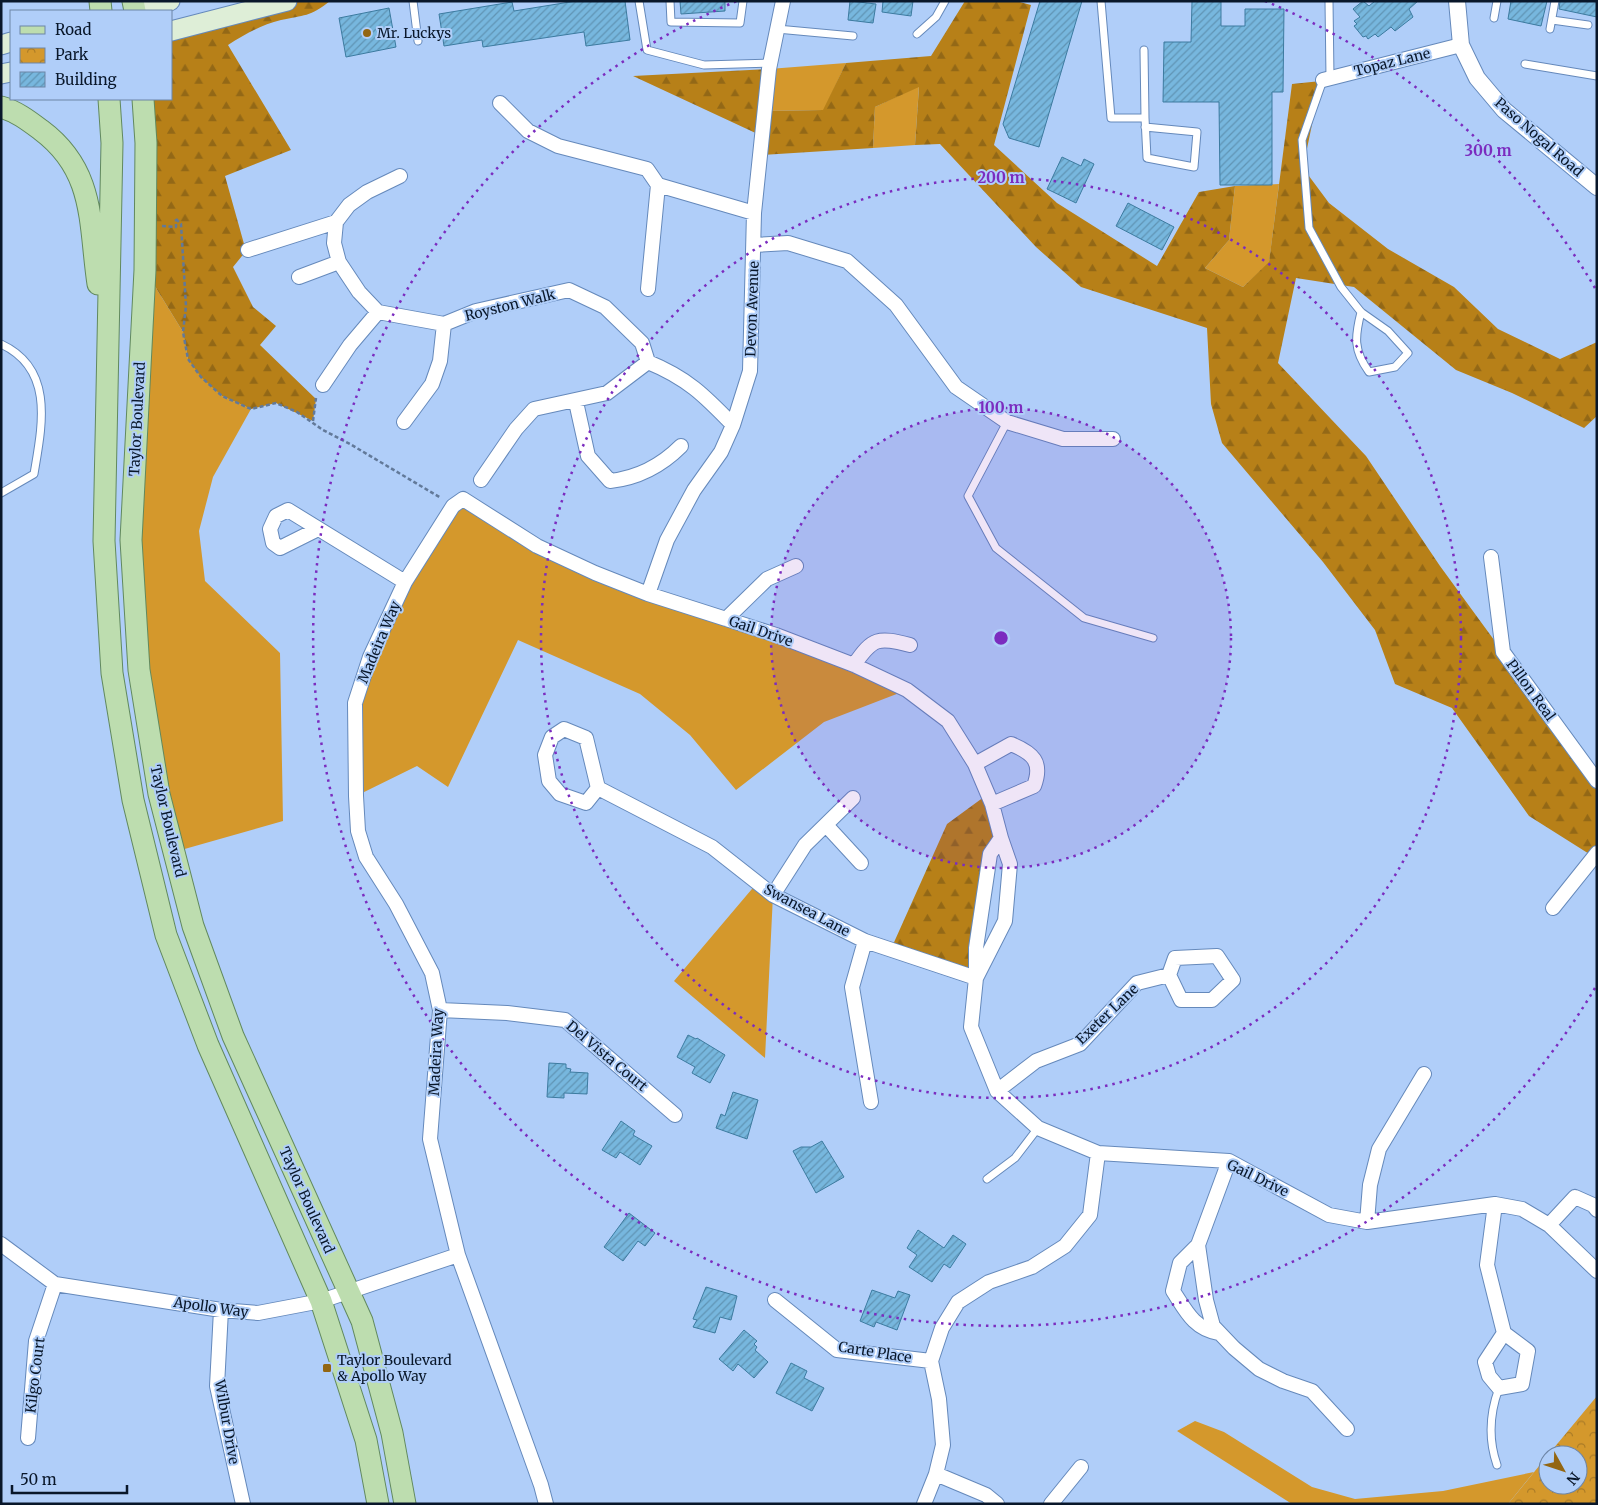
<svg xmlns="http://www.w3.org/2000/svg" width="1598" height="1505" viewBox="0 0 1598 1505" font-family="Merriweather,serif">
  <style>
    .green { fill: #d4982c }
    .forest { fill: url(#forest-firs) }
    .park { fill: url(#park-crowns) }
    .building { fill: url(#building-hatch); stroke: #3c7ba0 }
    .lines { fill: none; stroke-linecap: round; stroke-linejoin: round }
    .service-casing { stroke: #6589bb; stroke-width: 9 }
    .minor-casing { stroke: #6589bb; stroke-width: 16 }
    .tertiary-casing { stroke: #6589bb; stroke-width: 18 }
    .secondary-casing { stroke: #6589bb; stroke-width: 21 }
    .primary-casing { stroke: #61895e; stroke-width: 23 }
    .path { stroke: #627999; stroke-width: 2.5; stroke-dasharray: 4 2.5; stroke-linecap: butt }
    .service { stroke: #fff; stroke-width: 7 }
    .minor { stroke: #fff; stroke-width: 14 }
    .tertiary { stroke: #fff; stroke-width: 16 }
    .secondary { stroke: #deeed7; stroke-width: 19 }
    .primary { stroke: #bdddaf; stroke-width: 21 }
    .ring { fill: none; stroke: #7b2cbf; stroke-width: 2.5; stroke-dasharray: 2.5 5 }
    .poi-dot { fill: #936612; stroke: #b0cef9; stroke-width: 2 }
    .labels { text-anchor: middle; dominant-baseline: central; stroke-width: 4; stroke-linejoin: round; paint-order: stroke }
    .poi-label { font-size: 14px; fill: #09172a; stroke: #b0cef9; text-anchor: start }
    .street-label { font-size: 14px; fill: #09172a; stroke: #b0cef9 }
    .centre { fill: #7b2cbf; stroke: #b0cef9; stroke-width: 2.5 }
    .ring-label { font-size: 15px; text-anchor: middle; font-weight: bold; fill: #7b2cbf; stroke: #b0cef9; stroke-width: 4; stroke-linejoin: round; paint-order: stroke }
  </style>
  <defs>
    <pattern id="forest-firs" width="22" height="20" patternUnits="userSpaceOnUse" patternTransform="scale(1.25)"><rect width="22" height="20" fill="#b78018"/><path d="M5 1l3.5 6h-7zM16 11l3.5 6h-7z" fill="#936816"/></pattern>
    <pattern id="park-crowns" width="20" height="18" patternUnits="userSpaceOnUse" patternTransform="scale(1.25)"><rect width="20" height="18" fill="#d4982c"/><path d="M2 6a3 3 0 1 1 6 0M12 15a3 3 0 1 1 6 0" fill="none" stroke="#aa7b26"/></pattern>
    <pattern id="building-hatch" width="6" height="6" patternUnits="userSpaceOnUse" patternTransform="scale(1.25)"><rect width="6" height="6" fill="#77b7de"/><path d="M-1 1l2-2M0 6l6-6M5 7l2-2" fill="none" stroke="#6094b4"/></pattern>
  </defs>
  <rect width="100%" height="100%" fill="#b0cef9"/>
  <!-- green -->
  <path class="green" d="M846,63L824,110L764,111L769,69Z
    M919,86L915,145L873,148L875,107Z
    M1279,184L1269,263L1243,287L1205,268L1229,240L1235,186Z
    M145,270L183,332L188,359L222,396L251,409L213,477L199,531L205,581L280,653L283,821L174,852L139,670Z
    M463,499L537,546L907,690L824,722L736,790L690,735L640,694L518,640L448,787L417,766L356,796L355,703L405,582Z
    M757,883L773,895L765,1058L674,981Z
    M1195,1421L1224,1432L1312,1487L1355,1499L1443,1491L1534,1472L1508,1504H1292L1177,1431Z"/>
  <!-- forest -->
  <path class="forest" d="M287,1H330C310,17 304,15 281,20C261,25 245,34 228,45L291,150L225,176L246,251L233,267L253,307L276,326L260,345L316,399L313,421L276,403L251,409L222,396L201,377L188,359L183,332L145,270L143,99H171V31Z
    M965,1H1016L1031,5L994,145L1057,203L1157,266L1199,192L1235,186L1229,240L1205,268L1243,287L1269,262L1292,84L1321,81L1303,168L1329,203L1388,249L1454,287L1498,329L1560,359L1597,342V416L1584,428L1512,393L1456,370L1354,287L1296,278L1278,363L1366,456L1440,566L1597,781V867L1594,857L1529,816L1452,708L1395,684L1375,630L1323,562L1222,443L1211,404L1207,328L1081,287L1036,247L940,144L915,145L919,87L875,107L873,148L760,155L762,136L633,76L769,69L765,111L823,110L846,63L931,56Z
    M988,794L1001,838L990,854L976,978L891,949L947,824Z"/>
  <!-- park -->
  <path class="park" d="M1597,1396V1504H1508L1548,1455V1485H1578V1455H1548Z"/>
  <!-- building -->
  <path class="building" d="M576,1H625L630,40L586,46L584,32L483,47L482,40L444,46L439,14L512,2L514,11Z
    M680,1H725V11L681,14Z
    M850,1L876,4L873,23L848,20Z
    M883,1H913L911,16L882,12Z
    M1040,1H1082L1039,147L1009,138L1003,124Z
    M1192,1H1221V26H1245V9H1284L1283,92H1272V185H1220L1219,102H1163L1164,42H1191Z
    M1363,1L1369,6L1375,1H1418L1409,9L1413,17L1395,31L1391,27L1378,37L1375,34L1368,39L1366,36L1363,37L1354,26L1357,24L1354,21L1360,17L1353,9Z
    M1511,1H1547L1541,26L1508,19Z
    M1560,1H1597V17L1559,9Z
    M389,8L396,47L346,57L339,18Z
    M1062,157L1081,166L1084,159L1094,164L1076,203L1047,189Z
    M1128,203L1174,227L1162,250L1116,226Z
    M688,1035L696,1039L697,1038L725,1055L710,1083L692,1073L695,1067L677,1057Z
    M549,1063L566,1064V1068L571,1069L570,1072L588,1073L587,1094L564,1093V1098L547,1097Z
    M733,1092L758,1100L747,1139L716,1128L721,1114L725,1116Z
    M621,1121L635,1131L633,1135L652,1146L640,1165L620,1152L616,1158L602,1150Z
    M822,1141L844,1177L816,1193L793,1151L801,1147H811Z
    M629,1213L655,1233L645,1246L638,1241L623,1261L604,1247Z
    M918,1230L944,1248L953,1235L966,1244L950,1268L944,1264L932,1282L909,1267L917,1255L907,1248Z
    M706,1287L737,1296L731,1320L720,1317L715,1333L693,1327L697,1320L693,1319Z
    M872,1290L895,1298L898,1291L910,1295L897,1330L876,1322L874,1327L860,1321Z
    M744,1330L757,1341L754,1344L757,1347L755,1350L768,1362L754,1378L738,1364L733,1371L719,1359Z
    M791,1363L807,1371L804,1378L824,1388L812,1411L776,1393Z"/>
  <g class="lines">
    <!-- service casing -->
    <g class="service-casing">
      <path id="service" d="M413,1L418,41
        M639,1L647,50L704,65L770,63
        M670,1L671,22L740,23L743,1
        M1101,1L1111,118H1145L1144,50
        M1329,1L1330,78
        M1494,18L1497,1
        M1552,20L1588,25
        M777,29L853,36
        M1550,29L1555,1
        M917,34L936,17L945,1
        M1525,64L1597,76
        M1323,80L1302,140L1309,228L1341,287L1361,312L1388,331L1408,353L1395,367L1369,372C1353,350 1355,336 1361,312
        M1145,127L1197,132L1194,167L1147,158L1145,118
        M1,344C55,369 42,426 34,474L1,493
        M1007,422L968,496L996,548L1084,618L1153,638
        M987,1179L1015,1158L1038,1128
        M1497,1465C1488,1439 1489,1415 1499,1388"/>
    </g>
    <!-- minor casing -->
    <g class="minor-casing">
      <path id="minor" d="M1323,80L1461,45
        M500,103L528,131L558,146L647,169L658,185
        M400,176L367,192L349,205L336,222L334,243L339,262L359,292L378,312L444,324L476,311L569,290L605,307L642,343L648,362
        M754,245L788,243L847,261L896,305L956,387L1007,422L1063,439H1113
        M248,250L336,222
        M299,277L339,262
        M648,289L658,185L754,213
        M323,385L350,345L378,312
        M576,402L588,456L610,481C638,478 661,466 681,446
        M404,422L432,384L440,361L444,324
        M481,480L516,429L534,409L607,393L648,362C687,378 704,395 733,425
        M318,529L280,548L273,543L270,529L276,516L288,510L405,582
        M1491,557L1503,652L1597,781
        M648,594L667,540L694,490L721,452L733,425L750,371L754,213L769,69L783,1
        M726,619L767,579L796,566
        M854,665C873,637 878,637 910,645
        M975,764L1011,744C1033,753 1043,762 1034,786L992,804
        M598,788L586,803L560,794L549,781L545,755L552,737L564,729L586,738L598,788L712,847L773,895L865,941L976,978
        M826,825L861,863
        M773,895L805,845L853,798
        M1553,908L1597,853
        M865,941L852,987L871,1102
        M1217,956L1233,980L1212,1000H1181L1169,975L1175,958Z
        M976,978L1005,921L1010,864L1001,838L990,854L976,948V978L971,1027L997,1091L1038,1128L1098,1153L1229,1161L1329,1215L1367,1222L1495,1204L1522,1209L1549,1225L1597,1271
        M440,1010L507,1013L565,1020L675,1115
        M997,1091L1036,1061L1080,1044L1137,983L1169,975
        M1229,1161L1198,1245L1206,1300L1213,1326L1234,1348L1259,1369L1283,1381L1312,1391L1347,1429
        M1495,1204L1487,1265L1504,1333L1528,1351L1522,1384L1499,1388L1489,1376L1485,1362L1504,1333
        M1367,1222L1370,1185L1379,1149L1424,1074
        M1549,1225L1575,1197L1593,1205L1597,1210
        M1,1244L55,1284L221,1310L258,1313L321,1301L458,1255
        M1198,1245L1180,1263L1173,1291C1186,1311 1194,1329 1219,1333
        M775,1300L837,1350L931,1361
        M221,1310L217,1386L243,1504
        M28,1438L36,1341L55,1284
        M936,1474L986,1495L997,1504
        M546,1504L541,1485L458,1255L430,1139L440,1010L432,973L396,904L366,857L358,831L356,796L355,703L370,657L405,582L453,506L463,499L537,546L595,573L648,594L776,635L854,665L907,690L948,721L975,764L992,804L1001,838
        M924,1504L936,1474L943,1445L939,1399L931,1361L942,1328L958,1302L989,1282L1032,1267L1065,1246L1090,1215L1098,1153
        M1051,1504L1081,1467"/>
    </g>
    <!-- tertiary casing -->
    <g class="tertiary-casing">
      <path id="tertiary" d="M1457,1L1461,45L1477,78L1504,110L1597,187"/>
    </g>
    <!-- secondary casing -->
    <g class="secondary-casing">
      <path id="secondary" d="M135,11L170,1
        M171,31L287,1
        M1,45L11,42
        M1,74L11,72"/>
    </g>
    <!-- primary casing -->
    <g class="primary-casing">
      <path id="primary" d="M100,1L101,11
        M133,1L135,11
        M109,99L112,143L104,541L112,673L133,800L166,935L208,1045L321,1301L366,1440L378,1504
        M143,99L146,143L145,270L131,540L139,670L159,794L193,926L233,1036L362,1321L392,1433L405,1504
        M1,107C16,111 29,121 41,130C96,171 89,224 98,284"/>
    </g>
    <!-- path -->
    <path class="path" d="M176,219L181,224L186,306L183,332L188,359L201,377L222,396L251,409L276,403L297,412L323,430L350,444L441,498
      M162,226L176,227V219
      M313,421L316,398"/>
    <!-- service -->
    <use href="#service" class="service"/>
    <!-- minor -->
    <use href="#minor" class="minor"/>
    <!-- tertiary -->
    <use href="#tertiary" class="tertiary"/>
    <!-- secondary -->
    <use href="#secondary" class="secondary"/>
    <!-- primary -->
    <use href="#primary" class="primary"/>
  </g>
  <!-- distance rings -->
  <circle cx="1001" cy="638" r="230" fill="#7b2cbf" fill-opacity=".12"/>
  <g class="ring">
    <circle cx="1001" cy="638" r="230"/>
    <circle cx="1001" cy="638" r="460"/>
    <path d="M1595 988A689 689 0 1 1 737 1M1265 1A689 689 0 0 1 1595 288"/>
  </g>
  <!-- markers -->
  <g class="poi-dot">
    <circle cx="367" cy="33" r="5"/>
    <rect x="322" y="1363" width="10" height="10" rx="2.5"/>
  </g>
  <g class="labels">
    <!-- poi labels -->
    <g class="poi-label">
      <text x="377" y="33">Mr. Luckys</text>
      <text x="337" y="1360">Taylor Boulevard<tspan x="337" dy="16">&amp; Apollo Way</tspan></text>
    </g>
    <!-- street labels -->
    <g class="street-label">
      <text transform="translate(1392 62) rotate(-14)">Topaz Lane</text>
      <text transform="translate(1539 137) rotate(41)">Paso Nogal Road</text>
      <text transform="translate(510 305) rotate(-14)">Royston Walk</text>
      <text transform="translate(752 309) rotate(-88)">Devon Avenue</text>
      <text transform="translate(137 419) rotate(-87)">Taylor Boulevard</text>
      <text transform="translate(761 631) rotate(19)">Gail Drive</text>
      <text transform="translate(379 642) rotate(-67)">Madeira Way</text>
      <text transform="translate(1531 690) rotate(54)">Pillon Real</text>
      <text transform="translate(168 821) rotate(77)">Taylor Boulevard</text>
      <text transform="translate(807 910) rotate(28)">Swansea Lane</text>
      <text transform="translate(1107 1014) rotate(-44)">Exeter Lane</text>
      <text transform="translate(436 1052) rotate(-87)">Madeira Way</text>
      <text transform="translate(607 1056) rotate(40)">Del Vista Court</text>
      <text transform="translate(1258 1178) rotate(26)">Gail Drive</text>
      <text transform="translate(307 1200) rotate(66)">Taylor Boulevard</text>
      <text transform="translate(211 1307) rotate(8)">Apollo Way</text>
      <text transform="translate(875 1352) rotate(9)">Carte Place</text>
      <text transform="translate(35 1375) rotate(-83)">Kilgo Court</text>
      <text transform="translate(227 1422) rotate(80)">Wilbur Drive</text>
    </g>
  </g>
  <circle cx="1001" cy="638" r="8" class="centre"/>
  <g class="ring-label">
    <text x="1488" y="156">300 m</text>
    <text x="1001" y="183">200 m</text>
    <text x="1001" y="413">100 m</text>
  </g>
  <!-- border -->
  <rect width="1598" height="1505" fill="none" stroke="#09172a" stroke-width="5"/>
  <!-- legend -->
  <rect x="10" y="10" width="162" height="90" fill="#b0cef9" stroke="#6d85a6"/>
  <rect x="20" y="26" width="25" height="8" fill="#bdddaf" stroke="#6d85a6"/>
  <text x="55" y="35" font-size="15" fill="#09172a">Road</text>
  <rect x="20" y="48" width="25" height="15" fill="url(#park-crowns)" stroke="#6d85a6"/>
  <text x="55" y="60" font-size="15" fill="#09172a">Park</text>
  <rect x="20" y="72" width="25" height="15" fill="url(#building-hatch)" stroke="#6d85a6"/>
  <text x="55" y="85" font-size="15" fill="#09172a">Building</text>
  <!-- north arrow -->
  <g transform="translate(1563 1470) rotate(130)"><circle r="24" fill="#b0cef9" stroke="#6d85a6"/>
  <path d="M0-4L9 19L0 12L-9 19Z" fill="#936612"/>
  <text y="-8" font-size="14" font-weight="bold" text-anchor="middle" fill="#09172a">N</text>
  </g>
  <!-- scale -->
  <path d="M12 1485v8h115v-8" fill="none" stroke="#09172a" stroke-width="2.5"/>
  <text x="20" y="1485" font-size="15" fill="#09172a" stroke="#b0cef9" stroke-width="4" paint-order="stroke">50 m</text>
</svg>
